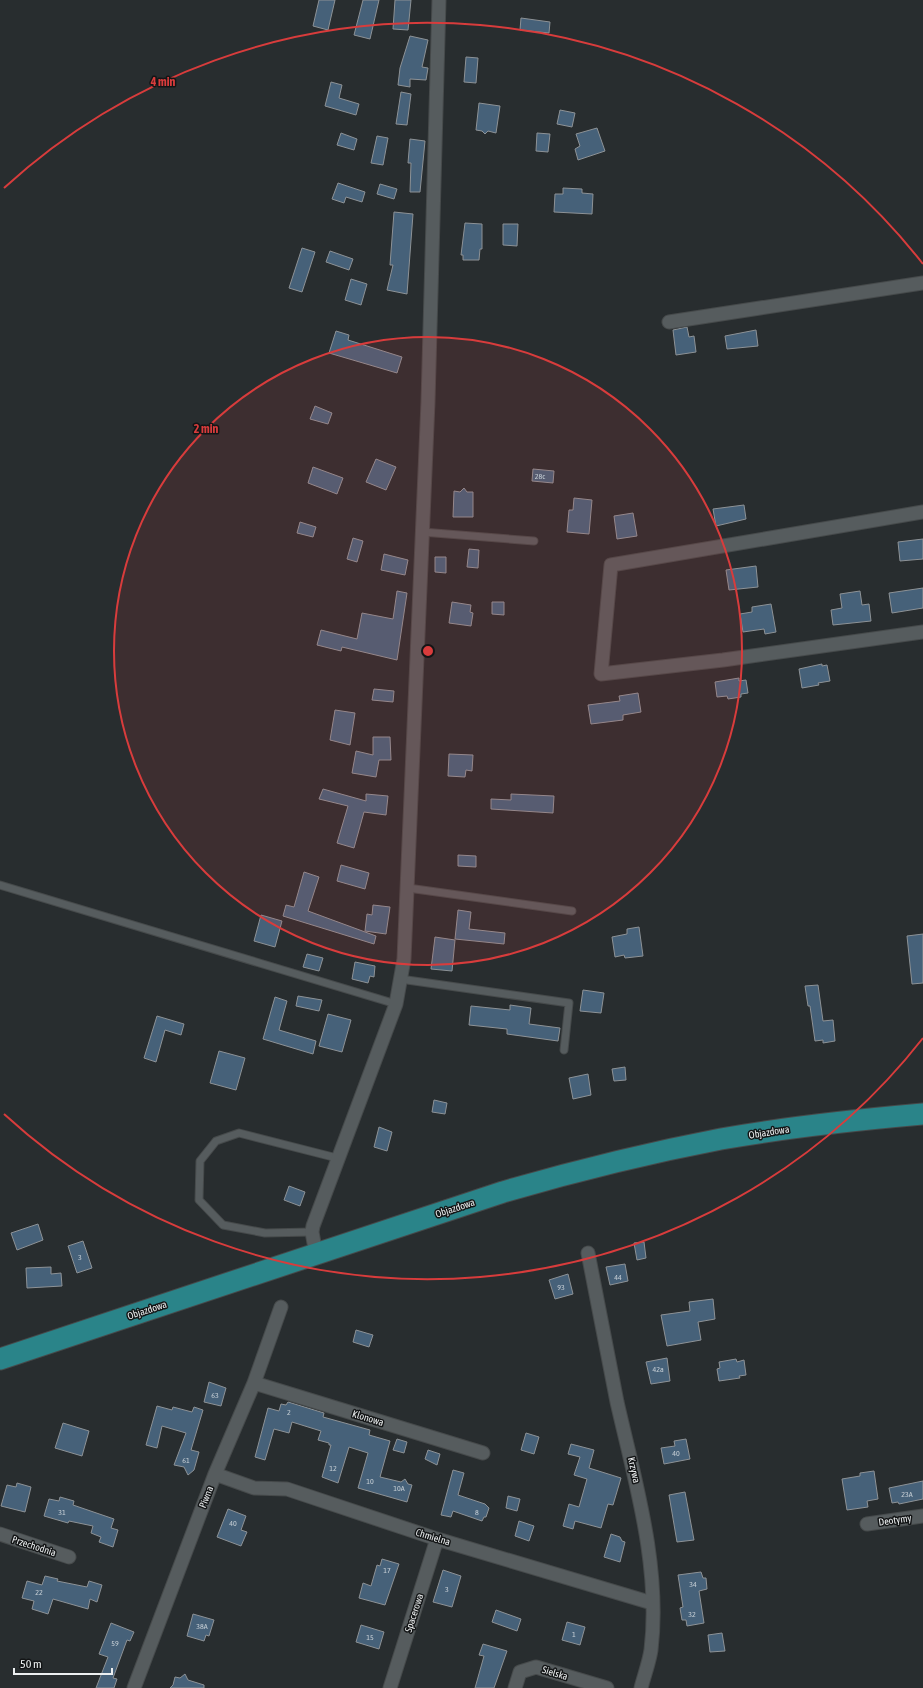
<svg xmlns="http://www.w3.org/2000/svg" width="923" height="1688" viewBox="0 0 923 1688" font-family="'Asap Condensed',sans-serif">
  <style>
    .building { fill: #466179; stroke: #8d9296 }
    .lines { fill: none; stroke-linecap: round; stroke-linejoin: round }
    .lane-casing { stroke: #464a4b; stroke-width: 9 }
    .street-casing { stroke: #464a4b; stroke-width: 15 }
    .primary-casing { stroke: #464a4b; stroke-width: 23 }
    .lane { stroke: #565c5e; stroke-width: 7 }
    .street { stroke: #565c5e; stroke-width: 13 }
    .primary { stroke: #2a8489; stroke-width: 21 }
    .ring { fill: none; stroke: #d83c3c; stroke-width: 2 }
    .labels { text-anchor: middle; dominant-baseline: central; stroke-width: 3; stroke-linejoin: round; paint-order: stroke }
    .number-label { font-size: 8px; fill: #c3ccd3 }
    .street-label { font-size: 10px; fill: #edf0f1; stroke: #131516 }
    .centre { fill: #d83c3c; stroke: #131516; stroke-width: 2 }
    .ring-label { font-size: 12px; text-anchor: middle; font-weight: bold; fill: #d83c3c; stroke: #131516; stroke-width: 3; stroke-linejoin: round; paint-order: stroke }
  </style>
  <rect width="100%" height="100%" fill="#282d2f"/>
  <!-- building -->
  <path class="building" d="M319,0H335L328,30L313,26Z
    M363,0H379L370,39L354,35Z
    M395,0H411L408,30L393,29Z
    M521,18L550,22L549,33L520,30Z
    M410,36L428,40L422,67L428,68L426,80L410,79V87L398,85L400,68Z
    M466,57L478,58L476,83L464,82Z
    M331,82L342,85L339,98L359,104L356,115L325,106Z
    M401,92L411,94L407,125L396,124Z
    M479,103L500,106L496,133L488,131L485,134L482,131L476,130Z
    M560,110L575,113L572,127L557,124Z
    M597,128L605,151L578,160L575,149L580,146L576,134Z
    M341,133L357,139L354,150L337,145Z
    M537,133L550,134L548,152L536,151Z
    M377,136L388,138L383,165L371,163Z
    M410,139L425,141L420,192H410L411,163H408Z
    M338,183L365,192L362,202L346,197L344,203L332,199Z
    M380,184L397,189L394,199L377,194Z
    M563,188L582,189V193L593,194L592,214L554,212L555,194H563Z
    M394,212L413,214L407,294L387,290L393,265H390Z
    M465,223L482,224V249H480L479,260H463V255H461Z
    M503,224H518L517,246L503,245Z
    M302,248L315,252L302,292L289,288Z
    M330,251L353,259L349,270L326,262Z
    M351,279L367,284L361,305L345,300Z
    M687,327L689,337L694,336L696,352L676,355L673,330Z
    M756,330L758,346L727,349L725,336Z
    M336,331L349,335L348,340L402,357L397,373L329,353Z
    M315,406L332,413L328,424L310,419Z
    M376,459L396,467L386,490L366,482Z
    M313,467L343,478L337,494L308,483Z
    M533,469L554,471L553,483L532,481Z
    M464,488L467,492H473V517H453L454,491L460,492Z
    M574,498L592,500L589,534L567,532L569,510H573Z
    M744,505L746,519L716,526L713,509Z
    M633,513L637,536L617,539L614,516Z
    M300,522L316,527L313,537L297,533Z
    M353,538L363,541L357,562L347,559Z
    M923,539V559L900,561L898,542Z
    M469,549L479,550L478,568L467,567Z
    M384,554L408,560L405,575L381,570Z
    M435,557H446V573L435,572Z
    M756,566L758,587L729,590L726,570Z
    M923,588V608L892,613L889,593Z
    M397,591L407,593L397,660L342,647L341,651L317,645L321,630L357,639L362,613L393,619Z
    M860,591L862,605L869,604L871,621L833,625L831,610L842,608L840,594Z
    M452,602L471,605L470,612L473,613L471,626L449,623Z
    M492,602H504V615L492,614Z
    M771,604L776,632L765,634L764,629L743,632L740,614L752,612V607Z
    M822,664V666L827,665L830,681L818,683L819,685L802,688L799,669Z
    M739,678V681L746,680L748,693L741,694V697L728,699L727,696L717,697L715,682Z
    M374,689L394,691L393,702L372,700Z
    M638,693L641,712L623,715V720L591,724L588,705L620,701L619,696Z
    M335,710L355,713L350,745L330,740Z
    M373,737H390L391,760H379L376,777L352,773L356,751L373,755Z
    M449,754L473,755L472,771L466,770L465,777L448,776Z
    M323,789L366,801V794L388,796L386,815L364,812L354,848L337,843L348,806L319,799Z
    M511,794L554,796L553,813L491,809V799L511,800Z
    M458,855L476,856V867L458,866Z
    M341,865L369,873L365,889L337,881Z
    M304,872L319,877L308,911L376,936L374,944L283,916L286,905L294,907Z
    M373,905L390,907L386,934L365,931L367,914L372,915Z
    M458,910L471,912L469,929L505,933L504,944L455,939Z
    M261,915L282,921L275,947L254,941Z
    M639,927L643,956L625,958L624,955L615,957L612,937L627,934V929Z
    M923,934V983L912,984L907,936Z
    M435,937L455,940L452,971L431,969Z
    M307,954L323,958L319,971L303,967Z
    M355,962L375,966L374,977L370,976L368,983L352,979Z
    M818,985L823,1021L833,1020L835,1041L823,1043V1040L815,1041L810,1006H808L805,986Z
    M583,990L604,993L601,1013L580,1011Z
    M298,996L322,1000L319,1011L296,1006Z
    M275,997L287,1001L279,1030L316,1041L313,1054L263,1039Z
    M510,1005L531,1008L529,1024L560,1028L558,1041L507,1034V1029L469,1025L471,1006L510,1010Z
    M328,1014L351,1020L342,1052L319,1046Z
    M157,1016L184,1024L181,1035L165,1030L156,1062L144,1058Z
    M219,1051L245,1058L236,1090L210,1083Z
    M625,1067L626,1080L614,1081L612,1069Z
    M588,1074L591,1095L573,1099L569,1078Z
    M434,1100L447,1103L445,1114L432,1112Z
    M379,1127L392,1132L387,1151L374,1147Z
    M289,1186L305,1192L300,1206L284,1200Z
    M38,1224L43,1240L17,1250L11,1233Z
    M83,1241L92,1268L77,1273L68,1246Z
    M644,1242L646,1258L637,1260L634,1243Z
    M625,1264L628,1281L610,1285L606,1267Z
    M51,1267V1274L61,1273L62,1286L27,1288L26,1268Z
    M568,1274L573,1294L555,1299L549,1280Z
    M713,1299L715,1319L698,1322L701,1340L667,1346L661,1315L690,1311L689,1302Z
    M356,1330L373,1335L369,1347L353,1342Z
    M667,1358L670,1381L651,1384L646,1362Z
    M736,1359L737,1362L744,1360L746,1375L739,1376L740,1378L719,1381L717,1369L720,1368L719,1362Z
    M209,1382L226,1388L221,1406L204,1402Z
    M288,1402L324,1413L323,1417L370,1430L369,1435L390,1441L380,1477L401,1482L405,1479L408,1484L412,1485L407,1502L358,1488L368,1453L349,1447L338,1483L322,1477L331,1445H329V1443L318,1440L321,1431L292,1422L289,1433L274,1429L265,1460L255,1457L268,1408L279,1411L281,1404L286,1405Z
    M157,1406L172,1410L173,1407L192,1412L194,1407L203,1410L191,1450L199,1452L194,1470L188,1475L184,1467L174,1465L186,1433L162,1426L157,1448L146,1445Z
    M63,1423L89,1431L82,1456L55,1448Z
    M526,1433L539,1437L534,1454L521,1450Z
    M397,1439L407,1442L404,1453L393,1450Z
    M686,1439L690,1459L664,1464L661,1448L675,1446L674,1441Z
    M571,1444L594,1450L589,1468L621,1478L613,1505L608,1504L601,1528L575,1521L573,1529L563,1526L569,1504L579,1507L587,1479L574,1475L580,1457L568,1454Z
    M428,1450L440,1454L437,1465L425,1459Z
    M453,1470L464,1473L458,1495L485,1504L489,1508L486,1517H484L482,1521L453,1511L451,1517L441,1515Z
    M874,1471L878,1499L867,1501L868,1507L847,1510L842,1479L860,1476V1473Z
    M923,1481V1499L899,1504L898,1502L892,1503L889,1488Z
    M17,1483L31,1487L25,1512L1,1506L7,1485L16,1487Z
    M685,1492L694,1540L677,1542L669,1495Z
    M508,1496L520,1499L517,1511L506,1508Z
    M60,1497L74,1501L73,1505L114,1519L111,1528L118,1530L113,1547L99,1542L101,1537L91,1533L93,1526L69,1521L68,1523L44,1516L49,1499L59,1501Z
    M228,1509L246,1516L241,1530L247,1532L241,1546L217,1537Z
    M519,1521L534,1526L529,1541L515,1536Z
    M611,1534L620,1537L622,1541L625,1542L620,1562L604,1557Z
    M382,1559L399,1564L385,1605L359,1598L363,1583L371,1586L377,1565L380,1566Z
    M443,1570L461,1576L452,1607L433,1602Z
    M701,1572L703,1578H706L707,1589L699,1591L704,1623L687,1626L686,1620H682L680,1608L683,1607L678,1575Z
    M45,1576L58,1579L57,1581L87,1587L89,1581L102,1585L97,1602L90,1599L88,1609L53,1599L48,1614L32,1609L34,1601L22,1598L27,1581L42,1585Z
    M496,1610L521,1619L517,1631L492,1622Z
    M193,1614L214,1620L209,1636L206,1635L204,1641L187,1636Z
    M567,1622L585,1627L580,1645L562,1640Z
    M111,1623L134,1632L130,1641L127,1640L113,1678L117,1679L114,1688H96L108,1657L99,1654Z
    M361,1625L384,1632L379,1649L356,1642Z
    M722,1633L725,1651L710,1652L708,1635Z
    M483,1644L507,1651L494,1688H475L484,1656L479,1655Z
    M185,1674L188,1680L204,1685V1688H170L173,1685L175,1677L180,1678Z"/>
  <g class="lines">
    <!-- lane casing -->
    <g class="lane-casing">
      <path id="lane" d="M422,532L534,541
        M0,885L396,1004
        M408,888L572,911
        M400,979L569,1003L564,1050
        M312,1232L265,1233L223,1225L199,1200L200,1161L216,1141L239,1133L337,1158"/>
    </g>
    <!-- street casing -->
    <g class="street-casing">
      <path id="street" d="M669,322L923,283
        M923,512L611,565L601,674L723,660L923,632
        M588,1253C598,1303 607,1352 617,1402C635,1481 661,1568 651,1650C649,1663 644,1676 641,1688
        M316,1254L312,1232L313,1226L396,1004L404,959L428,402L439,0
        M254,1383L483,1453
        M215,1474L254,1488L287,1489L437,1539L652,1603
        M867,1524L923,1516
        M0,1534L69,1557
        M134,1688L215,1474L254,1383L281,1307
        M390,1688L437,1539
        M515,1688L520,1672L536,1667L607,1688"/>
    </g>
    <!-- primary casing -->
    <g class="primary-casing">
      <path id="primary" d="M0,1359L503,1192C575,1171 648,1153 721,1139C788,1127 855,1120 923,1114"/>
    </g>
    <!-- lane -->
    <use href="#lane" class="lane"/>
    <!-- street -->
    <use href="#street" class="street"/>
    <!-- primary -->
    <use href="#primary" class="primary"/>
  </g>
  <!-- distance rings -->
  <circle cx="428" cy="651" r="314" fill="#d83c3c" fill-opacity=".12"/>
  <g class="ring">
    <circle cx="428" cy="651" r="314"/>
    <path d="M923 1038A628 628 0 0 1 4 1114M4 188A628 628 0 0 1 923 264"/>
  </g>
  <g class="labels">
    <!-- number labels -->
    <g class="number-label">
      <text x="540" y="476">28c</text>
      <text x="80" y="1257">3</text>
      <text x="618" y="1277">44</text>
      <text x="561" y="1287">93</text>
      <text x="658" y="1369">42a</text>
      <text x="215" y="1395">63</text>
      <text x="289" y="1412">2</text>
      <text x="676" y="1453">40</text>
      <text x="186" y="1460">61</text>
      <text x="333" y="1468">12</text>
      <text x="370" y="1481">10</text>
      <text x="399" y="1488">10A</text>
      <text x="907" y="1494">23A</text>
      <text x="62" y="1512">31</text>
      <text x="477" y="1512">8</text>
      <text x="233" y="1523">40</text>
      <text x="387" y="1570">17</text>
      <text x="693" y="1584">34</text>
      <text x="447" y="1589">3</text>
      <text x="39" y="1592">22</text>
      <text x="692" y="1614">32</text>
      <text x="202" y="1626">38A</text>
      <text x="574" y="1634">1</text>
      <text x="370" y="1637">15</text>
      <text x="115" y="1643">59</text>
    </g>
    <!-- street labels -->
    <g class="street-label">
      <text transform="translate(769 1132) rotate(-9)">Objazdowa</text>
      <text transform="translate(455 1208) rotate(-18)">Objazdowa</text>
      <text transform="translate(147 1310) rotate(-18)">Objazdowa</text>
      <text transform="translate(368 1418) rotate(17)">Klonowa</text>
      <text transform="translate(634 1470) rotate(77)">Krzywa</text>
      <text transform="translate(206 1497) rotate(-69)">Piwna</text>
      <text transform="translate(895 1520) rotate(-8)">Deotymy</text>
      <text transform="translate(433 1537) rotate(17)">Chmielna</text>
      <text transform="translate(34 1546) rotate(18)">Przechodnia</text>
      <text transform="translate(414 1613) rotate(-72)">Spacerowa</text>
      <text transform="translate(555 1673) rotate(17)">Sielska</text>
    </g>
  </g>
  <circle cx="428" cy="651" r="6" class="centre"/>
  <g class="ring-label">
    <text x="163" y="86">4 min</text>
    <text x="206" y="433">2 min</text>
  </g>
  <!-- scale -->
  <path d="M14 1668v6h98v-6" fill="none" stroke="#edf0f1" stroke-width="2"/>
  <text x="20" y="1668" font-size="12" fill="#edf0f1" stroke="#131516" stroke-width="3" paint-order="stroke">50 m</text>
</svg>
